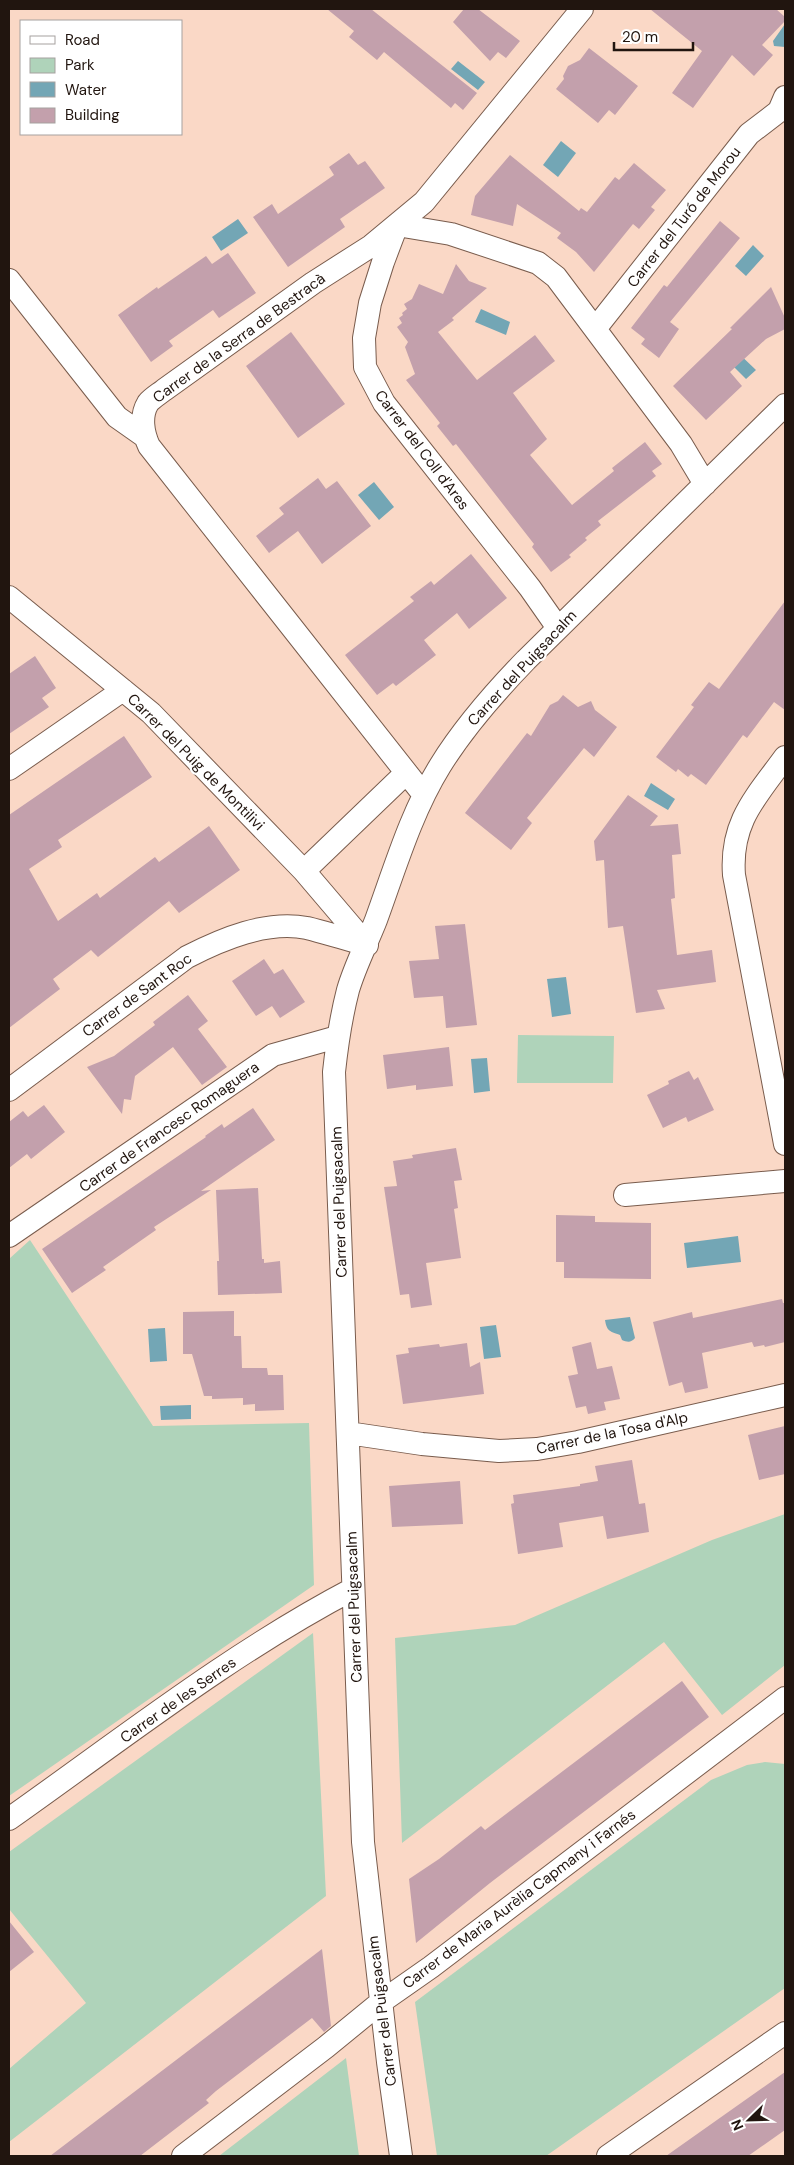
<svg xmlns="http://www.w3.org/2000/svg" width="794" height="2165" viewBox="0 0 794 2165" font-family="'DM Sans',sans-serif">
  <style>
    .green { fill: #afd3ba }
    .water { fill: #73a6b5 }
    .building { fill: #c3a0ac }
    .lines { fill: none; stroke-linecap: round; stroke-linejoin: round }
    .minor-casing { stroke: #795c4d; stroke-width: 24 }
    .minor { stroke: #fff; stroke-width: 22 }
    .labels { text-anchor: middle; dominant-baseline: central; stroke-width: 4.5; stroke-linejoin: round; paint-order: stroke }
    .street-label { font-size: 15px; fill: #21150f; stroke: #fff }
  </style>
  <rect width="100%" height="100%" fill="#fad8c6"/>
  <!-- green -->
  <path class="green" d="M518,1035L614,1036L613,1083H517Z
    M30,1240L153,1426L309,1423L314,1585L9,1796V1259Z
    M785,1514V1665L722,1715L664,1642L402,1843L395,1638L515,1625L712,1540Z
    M313,1633L326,1896L9,2142V2069L86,2003L9,1909V1852Z
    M765,1762L785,1764V1988L546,2156H437L415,2002L711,1780L747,1765Z
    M346,2058L359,2156H219Z"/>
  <!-- water -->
  <path class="water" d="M785,24V47L774,46L773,41Z
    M458,61L485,82L478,90L451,69Z
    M561,141L576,153L558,177L543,165Z
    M238,219L248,233L221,251L212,237Z
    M753,245L764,256L746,276L735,266Z
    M481,309L510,322L506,335L475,322Z
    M733,348L756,370L746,379L724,357Z
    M374,482L394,507L379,520L358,495Z
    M651,783L675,799L668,810L644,796Z
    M566,977L571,1014L552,1017L547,979Z
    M487,1058L490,1091L474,1093L471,1059Z
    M738,1236L741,1262L687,1268L684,1243Z
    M630,1317L635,1338C631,1343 627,1342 622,1340L620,1335C610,1331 607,1332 605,1320Z
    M496,1325L501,1357L484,1359L480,1327Z
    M165,1328L167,1361L150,1362L148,1329Z
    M191,1405V1419L161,1420L160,1406Z"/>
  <!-- building -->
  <path class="building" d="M327,9H371L477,93L463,110L455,103L451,108L384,52L377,60L349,37L354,31Z
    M464,9H478L520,41L506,58L498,52L490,61L453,22Z
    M650,9H776L785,17V21L762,45L773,55L754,76L732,55L693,108L672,93L702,51Z
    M589,48L638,86L615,115L609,110L598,123L556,89L564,79L563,76L568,66L580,60Z
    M349,153L358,165L365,161L385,188L340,219L345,227L288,267L253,217L272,204L278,214L334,175L329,167Z
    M510,155L579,211L581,208L587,212L615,177L619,180L634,163L666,190L651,207L655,210L639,229L633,224L594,272L576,252L557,238L561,233L517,204L513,226L471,215L475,196Z
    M720,221L740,238L670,322L679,329L659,358L641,344L645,339L631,328L664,285L667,287Z
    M228,253L256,293L219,318L213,310L169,341L173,346L151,362L118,315L157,287L158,289L206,256L212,264Z
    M456,264L469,281L487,288L452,318L454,320L438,332L477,380L535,335L555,361L513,393L547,439L530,455L572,505L614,471L612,468L645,442L662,464L652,471L656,476L598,521L601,525L585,538L587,540L569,555L571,557L551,572L532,547L534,544L456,444L453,446L437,426L440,423L406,380L415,374L405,347L408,342L397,327L402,323L399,318L403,315L402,313L407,309L404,304L412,299L419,284L443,294Z
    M771,287L785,318V329L766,339L730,372L742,386L706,420L673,386L732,329L730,328Z
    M291,332L345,404L298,438L246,366Z
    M318,478L326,489L337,481L371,526L322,564L298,531L269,553L256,536L284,514L279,508Z
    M471,554L507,598L469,629L457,613L424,640L436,655L396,686L393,683L377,695L345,655L414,601L410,597L431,581L434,585Z
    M785,601V710L774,702L747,738L743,735L706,785L691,774L688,777L678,769L676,772L656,757L694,707L691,705L709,682L719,689Z
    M35,656L56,688L42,698L49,707L9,734V674Z
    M563,695L578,707L591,701L595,710L617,727L594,757L584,748L527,818L532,823L511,850L465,813L527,733L531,736L550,705L558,701Z
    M124,736L152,777L58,840L62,847L29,869L58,921L97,893L100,898L155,857L159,862L209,826L240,870L179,913L169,901L98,957L91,950L53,979L60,989L9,1028V815Z
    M628,795L658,816L650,826L678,824L681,854L672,855L675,898L671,899L677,955L712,950L716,982L657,990L665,1009L636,1013L623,926L608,928L604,860L596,861L594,841Z
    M465,924L477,1025L446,1028L443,996L414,998L409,961L439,959L435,926Z
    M264,959L274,974L283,969L305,1002L280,1018L272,1006L256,1016L232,981Z
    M188,995L208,1021L198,1029L227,1067L202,1085L173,1047L135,1076L131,1100L124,1099L122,1114L87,1067L114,1056L155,1025L153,1022Z
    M449,1047L453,1086L416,1090V1085L387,1089L383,1055Z
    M689,1071L694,1080L698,1077L714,1110L688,1122L686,1117L663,1128L647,1095L669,1084L668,1081Z
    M44,1105L65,1132L31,1159L27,1154L9,1168V1122L23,1111L28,1117Z
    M253,1108L275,1140L201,1191L211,1190L154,1227L156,1230L103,1267L106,1270L72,1293L42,1249L206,1137L205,1136L222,1124L224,1128Z
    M456,1148L462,1180L454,1181L458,1208L454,1209L461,1258L426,1263L432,1305L411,1308L409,1294L400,1295L384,1187L397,1186L393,1161L413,1158L412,1155Z
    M258,1188L262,1259H264V1263L280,1261L282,1293L218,1295L217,1261H219L216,1190Z
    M556,1215L595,1216V1222L651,1223V1279L564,1278V1262H556Z
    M782,1299L783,1303H785V1342L765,1347L764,1345L754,1347L752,1342L702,1353L708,1388L685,1393L682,1382L669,1386L653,1322L692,1312L693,1318Z
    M234,1311V1336H241L242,1368H267L268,1375H283L284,1410L255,1411V1404L243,1405V1398L212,1399V1396H204L192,1354H183V1312Z
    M591,1342L597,1369L612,1366L620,1399L604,1402L606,1410L588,1414L586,1406L576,1408L568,1376L578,1374L572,1347Z
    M467,1343L470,1367L480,1362L484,1394L403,1404L396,1355L409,1353L408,1348L439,1344L440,1347Z
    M785,1426V1474L759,1480L748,1435Z
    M632,1460L639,1504L645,1503L649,1532L607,1539L603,1516L559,1523L563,1547L518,1554L511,1504L514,1503L513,1495L580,1486V1484L598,1481L595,1466Z
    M460,1481L463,1524L392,1527L389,1486Z
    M682,1681L709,1717L490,1883L416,1943L409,1879L439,1859L481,1826L485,1830Z
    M9,1921L34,1952L9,1972Z
    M322,1949L331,2026L324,2032L312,2018L216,2091L206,2100L209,2103L140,2156H50Z
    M785,2072V2130L748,2156H666Z"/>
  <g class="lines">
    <!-- minor casing -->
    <g class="minor-casing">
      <path id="minor" d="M9,280L117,417L144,436
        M595,329L749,134L779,111L785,97
        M9,597L151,713L304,871L367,945
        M558,628L530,588L384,403L365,367L364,338L370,303L383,262L397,225L451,234L538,263L556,277L681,444L705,484
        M785,757C756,797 730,822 734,875L785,1144
        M9,769L123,690
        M424,795L149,446C143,433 140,416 148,403C152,398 159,394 164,390L313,283L371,246L424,202L582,9
        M304,871L406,773
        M9,1090L187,957C222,939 267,920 307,928C327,933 347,939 367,945
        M625,1195L785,1181
        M9,1236L273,1055L337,1037
        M348,1433L422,1444L499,1451L537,1449L578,1442L785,1395
        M9,1819C121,1740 231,1653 353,1589
        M183,2156L326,2047L381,2002L431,1967L785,1698
        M401,2156L388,2062L363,1842L334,1072C337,1044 341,1017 348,990C355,966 367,943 376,920C395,868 411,813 440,766C464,727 494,693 526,660L785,405
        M608,2156L785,2033"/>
    </g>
    <!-- minor -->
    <use href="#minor" class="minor"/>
  </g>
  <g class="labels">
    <!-- street labels -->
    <g class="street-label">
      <text transform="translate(684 217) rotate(-52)">Carrer del Turó de Morou</text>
      <text transform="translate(239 338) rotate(-36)">Carrer de la Serra de Bestracà</text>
      <text transform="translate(422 450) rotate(53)">Carrer del Coll d'Ares</text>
      <text transform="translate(522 668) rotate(-47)">Carrer del Puigsacalm</text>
      <text transform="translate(196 762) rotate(45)">Carrer del Puig de Montilivi</text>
      <text transform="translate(137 995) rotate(-36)">Carrer de Sant Roc</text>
      <text transform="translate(169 1127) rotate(-35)">Carrer de Francesc Romaguera</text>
      <text transform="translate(339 1202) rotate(-92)">Carrer del Puigsacalm</text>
      <text transform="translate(612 1433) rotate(-12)">Carrer de la Tosa d'Alp</text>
      <text transform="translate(354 1607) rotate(-92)">Carrer del Puigsacalm</text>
      <text transform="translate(178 1700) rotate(-35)">Carrer de les Serres</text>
      <text transform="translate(519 1899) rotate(-37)">Carrer de Maria Aurèlia Capmany i Farnés</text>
      <text transform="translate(382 2011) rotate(-97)">Carrer del Puigsacalm</text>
    </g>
  </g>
  <!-- border -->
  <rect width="794" height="2165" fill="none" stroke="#21150f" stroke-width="20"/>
  <!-- legend -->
  <rect x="20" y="20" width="162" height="115" fill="#ffffff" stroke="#a6a19f"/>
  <rect x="30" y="36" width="25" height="8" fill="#ffffff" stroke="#a6a19f"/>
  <text x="65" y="45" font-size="15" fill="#21150f">Road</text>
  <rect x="30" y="58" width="25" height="15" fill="#afd3ba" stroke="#a6a19f"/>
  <text x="65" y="70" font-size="15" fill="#21150f">Park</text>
  <rect x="30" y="82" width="25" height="15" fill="#73a6b5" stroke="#a6a19f"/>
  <text x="65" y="95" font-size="15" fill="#21150f">Water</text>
  <rect x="30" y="108" width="25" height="15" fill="#c3a0ac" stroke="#a6a19f"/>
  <text x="65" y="120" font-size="15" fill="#21150f">Building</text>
  <!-- north arrow -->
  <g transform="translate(749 2120) rotate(247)" stroke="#ffffff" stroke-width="4" paint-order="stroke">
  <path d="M0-4L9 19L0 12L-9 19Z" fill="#21150f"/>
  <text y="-8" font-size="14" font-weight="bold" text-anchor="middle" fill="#21150f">N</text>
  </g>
  <!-- scale -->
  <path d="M614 42v8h79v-8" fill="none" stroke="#21150f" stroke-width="2.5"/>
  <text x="622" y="42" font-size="15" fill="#21150f" stroke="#ffffff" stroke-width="4" paint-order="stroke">20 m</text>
</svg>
